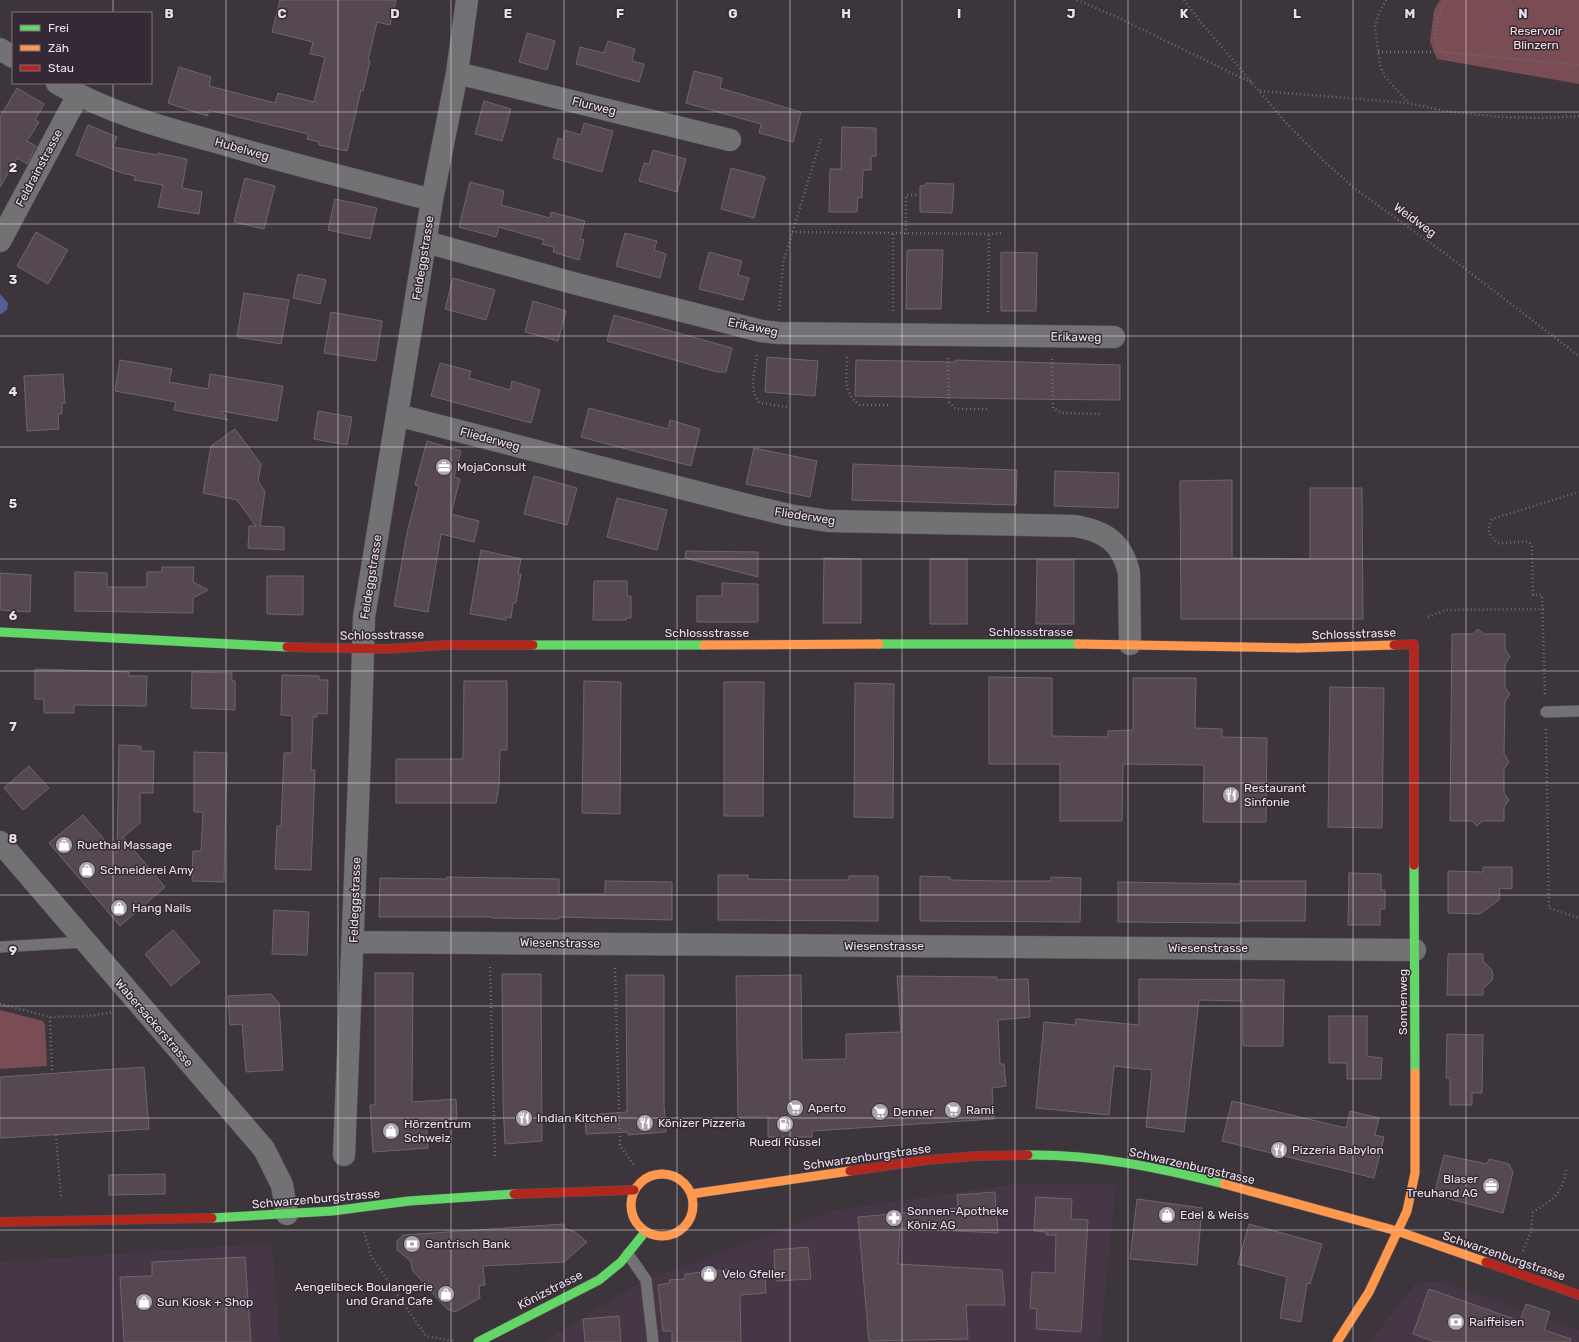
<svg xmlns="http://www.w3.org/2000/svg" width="1579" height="1342" viewBox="0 0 1579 1342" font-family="Rubik,sans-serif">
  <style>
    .built { fill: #463747 }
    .green { fill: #7a4d55 }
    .water { fill: #5b5d92 }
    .building { fill: #564851; stroke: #6c666b }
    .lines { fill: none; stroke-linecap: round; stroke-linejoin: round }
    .lane-casing { stroke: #575257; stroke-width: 12 }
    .street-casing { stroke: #575257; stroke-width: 23 }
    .fast-casing { stroke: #575257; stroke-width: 10 }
    .slow-casing { stroke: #575257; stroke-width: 10 }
    .jam-casing { stroke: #575257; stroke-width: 10 }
    .path { stroke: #706d71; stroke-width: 2.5; stroke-dasharray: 1 3; stroke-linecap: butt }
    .lane { stroke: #727173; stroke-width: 11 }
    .street { stroke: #727173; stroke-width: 22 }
    .fast { stroke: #63d668; stroke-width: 9 }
    .slow { stroke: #ff974d; stroke-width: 9 }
    .jam { stroke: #b3261e; stroke-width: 9 }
    .grid { fill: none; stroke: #e9e1e9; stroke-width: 1; stroke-opacity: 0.55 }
    .labels { text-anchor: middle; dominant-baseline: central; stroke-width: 3; stroke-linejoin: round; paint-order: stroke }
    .park-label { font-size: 12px; fill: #f4dee0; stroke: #342935 }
    .street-label { font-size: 12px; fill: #e9e1e9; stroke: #342935 }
    .poi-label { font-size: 12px; fill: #e9e1e9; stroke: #342935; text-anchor: start }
    .grid-label { font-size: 13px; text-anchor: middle; font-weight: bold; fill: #e9e1e9; stroke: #342935; stroke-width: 3; stroke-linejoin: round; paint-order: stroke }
  </style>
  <rect width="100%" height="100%" fill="#3c363c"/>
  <!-- built -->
  <path class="built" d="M1116,1183L1100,1342H544L639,1283L832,1211L1015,1184Z
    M272,1243L280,1342H0V1262Z
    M1440,1281L1579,1330V1342H1370L1415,1284Z"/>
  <!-- green -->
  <path class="green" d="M1440,0H1579V84L1437,59L1430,42L1434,10Z
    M0,1010L43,1021L45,1025L47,1066L0,1069Z"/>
  <!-- water -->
  <path class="water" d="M0,294L8,303L7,310L1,314H0Z"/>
  <!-- building -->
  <path class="building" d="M280,0H396L390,25L377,22L368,60L370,61L363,91L361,90L347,151L319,145V142L307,139L308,134L209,110L207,116L168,103L179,67L211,77L209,86L275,103L278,93L314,102L325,57L310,54L313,42L272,32Z
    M527,33L555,41L547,70L519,62Z
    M608,41L635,49L632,61L644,64L639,82L576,64L580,47L604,53Z
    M694,71L722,78L720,88L801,112L793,142L759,133L761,124L686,103Z
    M17,88L44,104L35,120L39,122L27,141L36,146L27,164L17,158L0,187V117Z
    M484,101L511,109L502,141L475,134Z
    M584,123L613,131L602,172L553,158L558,138L563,140L565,130L581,135Z
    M88,125L117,137L113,147L157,155L158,153L187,159L182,188L202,192L199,214L158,207L163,185L134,180L135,176L122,173L76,155Z
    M842,127L876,128V156H871V170H863L862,198L858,197L857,212H829L830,169H841Z
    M653,150L686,159L677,192L639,181L644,163L649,164Z
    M731,168L765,177L754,218L721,209Z
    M245,178L275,186L264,229L234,222Z
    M470,182L504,191L501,205L550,218L551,212L585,221L580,239L584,240L579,260L553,252L554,247L542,244L544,240L499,227L496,237L459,227Z
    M926,183L954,184L952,213L920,212V186L926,185Z
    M335,199L377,208L370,239L328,230Z
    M36,232L68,250L48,284L17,266Z
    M625,233L657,241L654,250L666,254L660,278L616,266Z
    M907,250H943L941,309H906Z
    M709,252L742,261L738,275L749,278L743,300L699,289Z
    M1001,252L1037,253L1036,311H1001Z
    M298,274L326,280L320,304L293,298Z
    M453,278L495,290L486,320L445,309Z
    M244,293L289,300L281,344L237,337Z
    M533,301L566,311L558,341L525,332Z
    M331,312L382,321L376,361L324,353Z
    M614,315L732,348L726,372H717L607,341Z
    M767,357L818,361L815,396L765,392Z
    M120,360L172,369L169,382L208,389L210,374L283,386L277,421L221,411L228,420L174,410L176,402L115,391Z
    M856,360L955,362V360L1120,365V400L1020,399L855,396Z
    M440,363L471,371L469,378L510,390L512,381L540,390L531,423L431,396Z
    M63,374L65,403H62V414H58L59,429L27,431L24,376Z
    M589,408L668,429L670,420L700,429L691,466L581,437Z
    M318,411L352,417L347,445L314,439Z
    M235,429L261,464L258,481L265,491L260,526L284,527V550L248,548L249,526H256L237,500L203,493L211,446Z
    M427,441L461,451L454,477L460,479L451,514L479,521L474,542L441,534L428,612L394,606L407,533L419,486L415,485Z
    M754,448L817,461L810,497L746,484Z
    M853,464L1017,470L1016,505L852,500Z
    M1055,471L1119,473L1118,508L1054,506Z
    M534,476L577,488L567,525L524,514Z
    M1232,480V558L1310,559V488H1362L1363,619H1181L1180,481Z
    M617,498L667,510L657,550L607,537Z
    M481,550L521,559L518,574H521L516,603H513L511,618L506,617V620L470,614Z
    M686,551L758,552V577L685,558Z
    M824,558L861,559V623H823Z
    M930,559H967V624H930Z
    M1037,560H1074V624H1036Z
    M162,567H194L193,582L208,590L193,598V613L75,611V572L107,573V587H147V572H162Z
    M0,573L31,575L30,612L0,610Z
    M267,576H303V615L267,614Z
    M594,581H627V596H631V618H626V620H593Z
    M722,583L758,584V622H697V596H722Z
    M1478,629L1484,634H1505V649L1510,657L1505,664V687L1510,694L1505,701L1504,754L1509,762L1504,769V793L1509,800L1504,807V821H1482L1477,826L1472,821H1450L1452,634H1473Z
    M35,669L129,672V676H147L146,706L74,705V713H44V699H35Z
    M192,672L232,673V681H235V710L191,708Z
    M282,675L319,676V680H328L327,714L317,713V717H313L311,770H315L311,870L275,869L277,826H281L284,753H292V716L281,715Z
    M989,677L1052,678V736L1108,737V731L1133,730V678H1196L1195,728L1222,729V737L1267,738L1266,822H1203L1204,765L1123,764L1122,821H1060V764H989Z
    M464,681H507V750H500L499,786L496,803H396V759H463Z
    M584,681L621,682L620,814L582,813Z
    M724,682H764L763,816H724Z
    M855,683L894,684L893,818L854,817Z
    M1330,687L1384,688L1382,828L1328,827Z
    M119,745L141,746V751H154L153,793H140V823L123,837L165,887L120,926L49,843L83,815L117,854Z
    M194,752L227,753L224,882L192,881L193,851H201L203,812H194Z
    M29,766L49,788L23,810L4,788Z
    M1483,867H1512V889L1500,888L1499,900L1480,914L1448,913V871L1483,872Z
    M1349,873L1381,874V890H1385V909H1380V925H1348Z
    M718,875H748V879L798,880H849V876H878V921L718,920Z
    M920,876L950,877V880L1000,881H1051V877L1081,878L1080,922L920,921Z
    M447,877L559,879V894H605V881L672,882V920L559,917V919L492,918V917H379L380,878L447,879Z
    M1240,881H1306L1305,921H1240V923L1118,922V882L1240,884Z
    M274,910L309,912L307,955L272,954Z
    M173,930L200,962L171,986L145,954Z
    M1448,954H1483V961L1492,970L1493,975L1492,980L1483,989V995H1447Z
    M375,973H413L412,1102L456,1099L457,1119L426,1121L428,1148L373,1152L370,1105H375Z
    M502,974H541L542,1141L505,1144L503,1103Z
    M626,975H664V1104L666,1132L628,1135V1132L586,1134L585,1115L627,1112Z
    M801,975L802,1060L846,1059V1034L901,1032L897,976L997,977V980L1028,979L1030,1017L998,1020L1000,1064H1004L1006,1086L992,1088L994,1119L812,1131V1137H768V1116L738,1117L736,976Z
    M1139,979L1284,980L1283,1046H1243V1001L1199,1000L1184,1132L1146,1127L1152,1070L1114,1066L1109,1115L1036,1108L1044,1022L1075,1025L1076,1019L1139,1025Z
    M271,994L279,1003L283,1070L246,1072L242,1024L230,1025L228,996Z
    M1329,1016H1367V1056L1382,1058L1381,1079H1347V1063H1329Z
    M1447,1034L1483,1035L1482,1093H1472V1105H1450V1078H1446Z
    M144,1067L149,1129L0,1138V1077Z
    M1232,1101L1346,1128L1350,1111L1379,1118L1375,1135L1384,1137L1374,1178L1222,1141Z
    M1444,1155L1487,1164L1489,1159L1509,1164L1513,1172L1503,1213L1434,1195Z
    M165,1174V1194L109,1195V1175Z
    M995,1192L998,1233L900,1228L898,1264L1002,1270L1005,1305H966L968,1339L869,1341L858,1217L958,1208L957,1195Z
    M1036,1197L1072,1199L1071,1219L1088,1220L1081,1332L1036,1329L1037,1309L1030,1308L1032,1272L1055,1273L1056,1235H1046L1047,1232L1034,1231Z
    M1137,1199L1202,1208L1197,1265L1130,1259Z
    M564,1224V1228L575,1232L587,1242L564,1262L483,1266L485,1285L479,1286L480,1298L455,1312L447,1309L412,1270L411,1261L397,1250V1241L403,1235Z
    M1249,1224L1322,1244L1310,1284L1307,1283L1301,1322L1280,1318L1287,1277L1238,1264Z
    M808,1247L811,1279L776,1281L774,1261H775L774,1250Z
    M245,1257L251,1342H124L120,1277L152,1276V1262Z
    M730,1269L731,1276L765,1273L766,1293L740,1295L741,1342H672V1331H663L658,1285L670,1283L669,1280L685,1279V1274Z
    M1429,1289L1520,1321L1526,1304L1550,1312L1544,1330L1571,1339L1570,1342H1435L1413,1334Z
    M619,1316L621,1342H585L583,1319Z"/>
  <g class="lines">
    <!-- lane casing -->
    <g class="lane-casing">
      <path id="lane" d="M1546,712L1579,711
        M0,947L84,942
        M628,1254L646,1280L653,1342"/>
    </g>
    <!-- street casing -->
    <g class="street-casing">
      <path id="street" d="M0,49L13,57
        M457,73L730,140
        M57,83C106,112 161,127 216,142C287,163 360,181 432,200
        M0,241L78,95
        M426,242L573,283L761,331L778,333L1114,337
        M397,415L747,505L789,515L828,521L1075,526C1105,531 1122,542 1129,573L1130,644
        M0,842L264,1149L282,1185L287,1214
        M353,942L1415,950
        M344,1155L360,753L364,617L432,200L457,73L467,0"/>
    </g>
    <!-- fast casing -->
    <g class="fast-casing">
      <path id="fast" d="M0,632L287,647
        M879,644H1078
        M533,645H704
        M1414,865L1415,1073
        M1028,1155C1094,1154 1160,1168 1224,1184
        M212,1218L332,1211L409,1201L514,1194
        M478,1342L599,1280L621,1262L645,1232"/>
    </g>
    <!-- slow casing -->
    <g class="slow-casing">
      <path id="slow" d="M1078,644L1298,648L1394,645
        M704,645L879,644
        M631 1205a31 31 0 1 1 62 0a31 31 0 1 1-62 0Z
        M1224,1184L1397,1231L1486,1262
        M691,1194L850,1171
        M1337,1342L1369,1292L1407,1211L1415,1173V1073"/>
    </g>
    <!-- jam casing -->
    <g class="jam-casing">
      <path id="jam" d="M1394,645L1414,644V865
        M287,647L388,649L444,645H533
        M850,1171L927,1160L976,1156L1028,1155
        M514,1194L634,1190
        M0,1222L212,1218
        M1486,1262L1579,1295"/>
    </g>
    <!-- path -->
    <path class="path" d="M1077,0L1117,17L1252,83
      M1184,0L1199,20L1287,124L1325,162L1354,188L1447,255L1579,356
      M1386,0L1379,13L1375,26L1380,65L1385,77L1409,103
      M1378,52H1443L1579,65
      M1443,52C1440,48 1436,42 1435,37C1434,25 1440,11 1446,0
      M1260,91L1409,103L1444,111L1500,117L1544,118L1579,116
      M792,232L989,234L1003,233
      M893,234V311
      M906,234V195H918
      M779,310L783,263L821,139
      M988,312L989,234
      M757,355C755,372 748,389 760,403L788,407
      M847,357C847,378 842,390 859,405H891
      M948,358L949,402L956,409H990
      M1052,359L1053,408L1062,413L1100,414
      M1428,617L1446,610L1544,609
      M1545,694L1542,595H1533L1532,546L1529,542C1518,541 1508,544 1497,543C1489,534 1486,531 1492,519L1579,492
      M1546,729L1549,908L1579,918
      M490,967L495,1158
      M615,968L620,1146L635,1166
      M0,1004L50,1017L89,1016L114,1012
      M50,1017L52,1073
      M56,1135L61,1198
      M364,1232L371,1256L426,1336L454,1341
      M1523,1251L1531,1232L1533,1212C1553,1199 1562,1195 1566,1170"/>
    <!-- lane -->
    <use href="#lane" class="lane"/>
    <!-- street -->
    <use href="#street" class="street"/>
    <!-- fast -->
    <use href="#fast" class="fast"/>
    <!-- slow -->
    <use href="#slow" class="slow"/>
    <!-- jam -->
    <use href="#jam" class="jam"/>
  </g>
  <!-- grid -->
  <path class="grid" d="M113,0V13M226,0V1342M338,0V1342M451,0V1342M564,0V1342M677,0V1342M790,0V1342M902,0V1342M1015,0V1342M1128,0V1342M1241,0V1342M1353,0V1342M1466,0V1342M113,83V1342M0,112H1579M0,224H1579M0,336H1579M0,447H1579M0,559H1579M0,671H1579M0,783H1579M0,895H1579M0,1006H1579M0,1118H1579M0,1230H1579"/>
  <!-- icons -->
  <defs>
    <g id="office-disc" transform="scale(0.9)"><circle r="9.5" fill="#aca5ac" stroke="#342935"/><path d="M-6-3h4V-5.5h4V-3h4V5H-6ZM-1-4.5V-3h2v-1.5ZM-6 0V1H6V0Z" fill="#fff"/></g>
    <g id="restaurant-disc" transform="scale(0.9)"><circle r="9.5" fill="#aca5ac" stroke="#342935"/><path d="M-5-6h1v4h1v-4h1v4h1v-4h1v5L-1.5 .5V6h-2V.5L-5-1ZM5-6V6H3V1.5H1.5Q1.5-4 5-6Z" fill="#fff"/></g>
    <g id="shop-disc" transform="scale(0.9)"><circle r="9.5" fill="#aca5ac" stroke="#342935"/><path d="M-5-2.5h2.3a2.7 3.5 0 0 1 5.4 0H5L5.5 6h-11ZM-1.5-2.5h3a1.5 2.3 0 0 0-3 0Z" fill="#fff"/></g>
    <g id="supermarket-disc" transform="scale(0.9)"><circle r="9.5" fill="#aca5ac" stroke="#342935"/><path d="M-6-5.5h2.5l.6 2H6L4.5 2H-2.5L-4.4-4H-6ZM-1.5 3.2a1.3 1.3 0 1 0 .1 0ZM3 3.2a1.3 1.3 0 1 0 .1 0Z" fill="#fff"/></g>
    <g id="fuel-disc" transform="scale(0.9)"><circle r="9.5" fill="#aca5ac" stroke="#342935"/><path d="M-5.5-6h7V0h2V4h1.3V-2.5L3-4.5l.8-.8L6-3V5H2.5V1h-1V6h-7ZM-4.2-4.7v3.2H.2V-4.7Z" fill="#fff"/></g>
    <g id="pharmacy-disc" transform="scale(0.9)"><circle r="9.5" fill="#aca5ac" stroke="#342935"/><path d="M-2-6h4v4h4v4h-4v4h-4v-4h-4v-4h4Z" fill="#fff"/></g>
    <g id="bank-disc" transform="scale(0.9)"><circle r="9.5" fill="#aca5ac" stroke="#342935"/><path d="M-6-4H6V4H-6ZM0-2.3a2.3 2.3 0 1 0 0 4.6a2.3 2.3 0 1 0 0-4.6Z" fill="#fff"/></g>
  </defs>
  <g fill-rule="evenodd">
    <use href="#office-disc" x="444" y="467"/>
    <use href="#restaurant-disc" x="1231" y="795"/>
    <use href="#shop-disc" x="64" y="845"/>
    <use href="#shop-disc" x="87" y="870"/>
    <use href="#shop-disc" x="119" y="908"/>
    <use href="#supermarket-disc" x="795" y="1108"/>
    <use href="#supermarket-disc" x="953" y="1110"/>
    <use href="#supermarket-disc" x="880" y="1112"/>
    <use href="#restaurant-disc" x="524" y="1118"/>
    <use href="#restaurant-disc" x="645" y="1123"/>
    <use href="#fuel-disc" x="785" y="1124"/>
    <use href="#shop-disc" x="391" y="1131"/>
    <use href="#restaurant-disc" x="1279" y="1150"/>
    <use href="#office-disc" x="1491" y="1186"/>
    <use href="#shop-disc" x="1167" y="1215"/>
    <use href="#pharmacy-disc" x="894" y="1218"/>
    <use href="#bank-disc" x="412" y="1244"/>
    <use href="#shop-disc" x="709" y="1274"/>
    <use href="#shop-disc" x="446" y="1294"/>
    <use href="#shop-disc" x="144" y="1302"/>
    <use href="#bank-disc" x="1456" y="1322"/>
  </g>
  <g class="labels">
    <!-- park labels -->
    <g class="park-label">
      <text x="1536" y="31">Reservoir<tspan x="1536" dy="14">Blinzern</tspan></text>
    </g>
    <!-- street labels -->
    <g class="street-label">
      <text transform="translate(594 106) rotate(14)">Flurweg</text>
      <text transform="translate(242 149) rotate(16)">Hubelweg</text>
      <text transform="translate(39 168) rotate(-62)">Feldrainstrasse</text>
      <text transform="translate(1415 220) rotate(36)">Weidweg</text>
      <text transform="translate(423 258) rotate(-81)">Feldeggstrasse</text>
      <text transform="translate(753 327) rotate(12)">Erikaweg</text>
      <text transform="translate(1076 337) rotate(1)">Erikaweg</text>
      <text transform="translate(490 439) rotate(15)">Fliederweg</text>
      <text transform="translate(805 516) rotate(9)">Fliederweg</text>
      <text transform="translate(371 577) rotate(-81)">Feldeggstrasse</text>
      <text x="1031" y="632">Schlossstrasse</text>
      <text x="707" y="633">Schlossstrasse</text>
      <text transform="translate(1354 634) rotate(-2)">Schlossstrasse</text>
      <text transform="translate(382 635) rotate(-1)">Schlossstrasse</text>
      <text transform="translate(355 900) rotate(-88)">Feldeggstrasse</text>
      <text transform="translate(560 943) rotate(1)">Wiesenstrasse</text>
      <text x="884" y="946">Wiesenstrasse</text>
      <text x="1208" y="948">Wiesenstrasse</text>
      <text transform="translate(1403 1002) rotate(-90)">Sonnenweg</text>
      <text transform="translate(154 1023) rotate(49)">Wabersackerstrasse</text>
      <text transform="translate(867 1157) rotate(-8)">Schwarzenburgstrasse</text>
      <text transform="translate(1192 1166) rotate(13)">Schwarzenburgstrasse</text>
      <text transform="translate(316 1199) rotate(-5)">Schwarzenburgstrasse</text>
      <text transform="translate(1504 1256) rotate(19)">Schwarzenburgstrasse</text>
      <text transform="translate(550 1290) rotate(-27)">Könizstrasse</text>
    </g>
    <!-- poi labels -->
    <g class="poi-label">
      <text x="457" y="467">MojaConsult</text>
      <text x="1244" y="788">Restaurant<tspan x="1244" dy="14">Sinfonie</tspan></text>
      <text x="77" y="845">Ruethai Massage</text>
      <text x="100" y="870">Schneiderei Amy</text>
      <text x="132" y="908">Hang Nails</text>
      <text x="808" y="1108">Aperto</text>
      <text x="966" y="1110">Rami</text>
      <text x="893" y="1112">Denner</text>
      <text x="537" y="1118">Indian Kitchen</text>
      <text x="658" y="1123">Könizer Pizzeria</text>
      <text x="404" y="1124">Hörzentrum<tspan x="404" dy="14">Schweiz</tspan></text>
      <text x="785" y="1142" text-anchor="middle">Ruedi Rüssel</text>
      <text x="1292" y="1150">Pizzeria Babylon</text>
      <text x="1478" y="1179" text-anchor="end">Blaser<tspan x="1478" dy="14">Treuhand AG</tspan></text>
      <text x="907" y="1211">Sonnen-Apotheke<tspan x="907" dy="14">Köniz AG</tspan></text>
      <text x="1180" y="1215">Edel &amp; Weiss</text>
      <text x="425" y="1244">Gantrisch Bank</text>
      <text x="722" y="1274">Velo Gfeller</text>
      <text x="433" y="1287" text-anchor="end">Aengelibeck Boulangerie<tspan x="433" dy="14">und Grand Cafe</tspan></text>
      <text x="157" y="1302">Sun Kiosk + Shop</text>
      <text x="1469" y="1322">Raiffeisen</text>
    </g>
  </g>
  <g class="grid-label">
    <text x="169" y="18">B</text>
    <text x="282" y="18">C</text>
    <text x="395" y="18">D</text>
    <text x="508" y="18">E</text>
    <text x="620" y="18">F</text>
    <text x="733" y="18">G</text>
    <text x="846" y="18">H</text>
    <text x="959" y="18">I</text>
    <text x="1071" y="18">J</text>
    <text x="1184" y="18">K</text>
    <text x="1297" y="18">L</text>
    <text x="1410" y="18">M</text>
    <text x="1523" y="18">N</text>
    <text x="13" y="172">2</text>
    <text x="13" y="284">3</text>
    <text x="13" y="396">4</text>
    <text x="13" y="508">5</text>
    <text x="13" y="620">6</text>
    <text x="13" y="731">7</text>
    <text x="13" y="843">8</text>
    <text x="13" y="955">9</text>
  </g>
  <!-- legend -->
  <rect x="12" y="12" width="140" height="72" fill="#342935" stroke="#7c737d"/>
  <rect x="20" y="25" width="20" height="6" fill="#63d668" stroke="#7c737d"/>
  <text x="48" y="32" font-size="12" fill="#e9e1e9">Frei</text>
  <rect x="20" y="45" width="20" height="6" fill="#ff974d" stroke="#7c737d"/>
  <text x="48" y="52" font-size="12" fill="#e9e1e9">Zäh</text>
  <rect x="20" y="65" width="20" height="6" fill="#b3261e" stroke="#7c737d"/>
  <text x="48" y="72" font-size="12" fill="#e9e1e9">Stau</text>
</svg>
